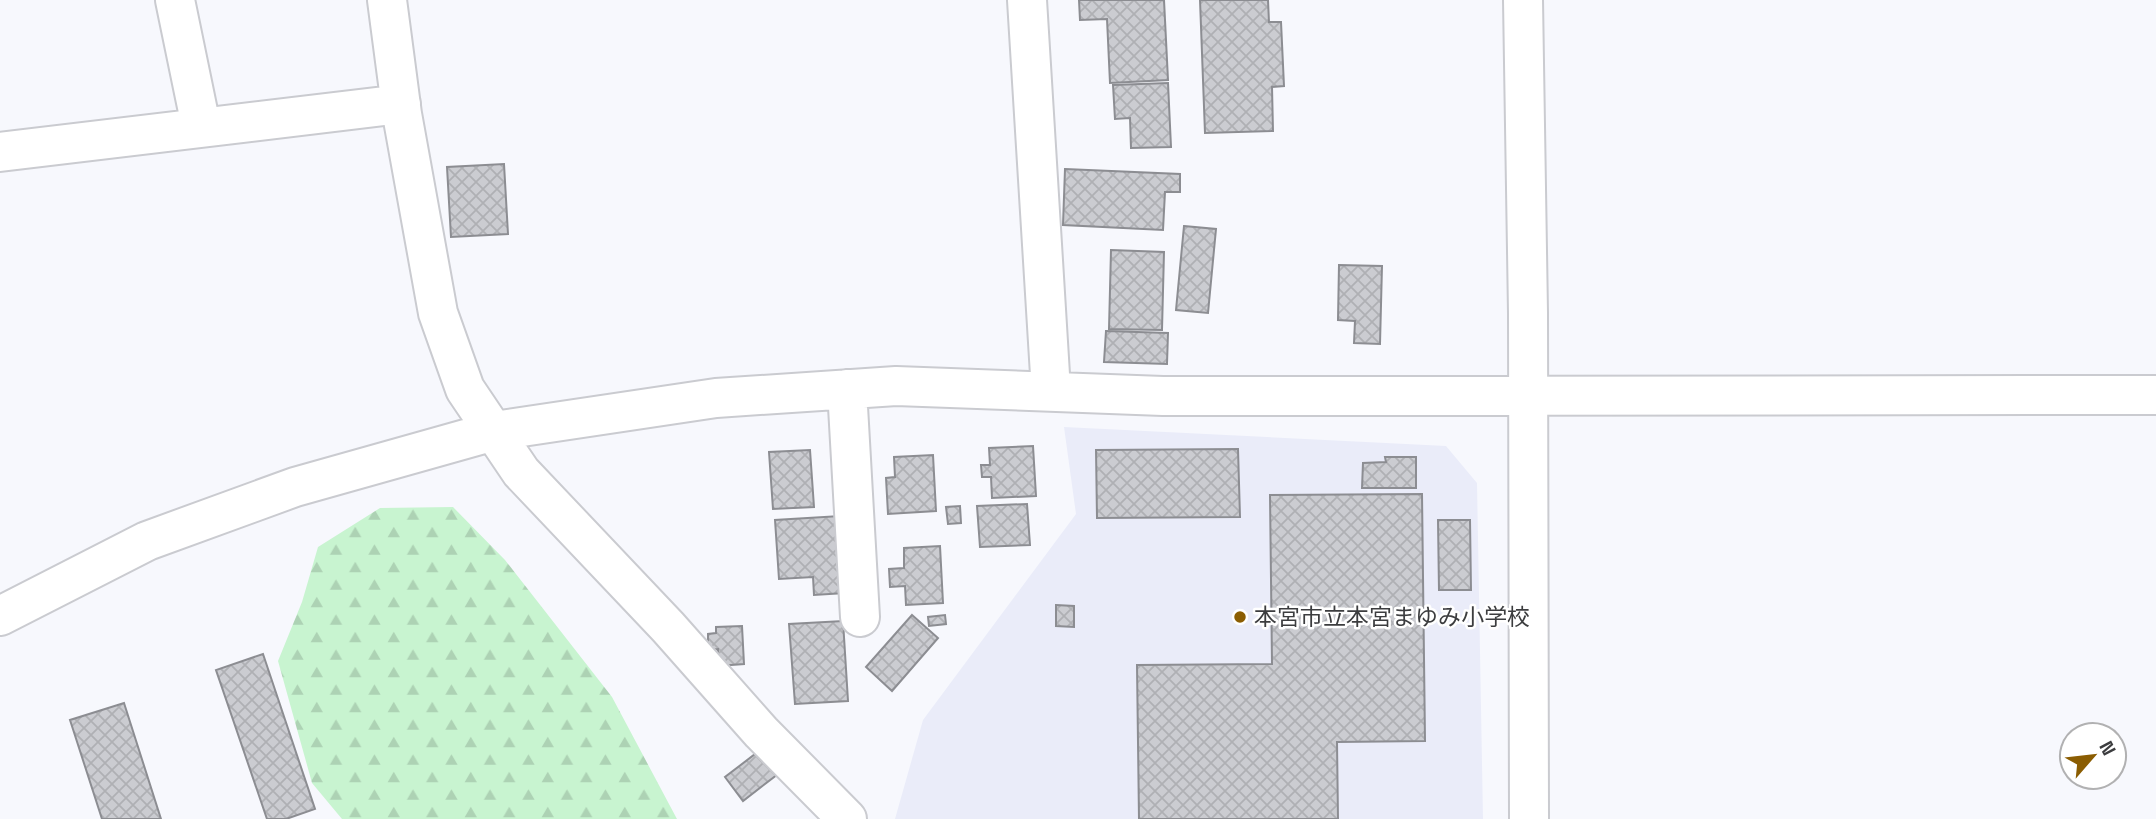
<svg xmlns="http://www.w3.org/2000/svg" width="2156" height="819" viewBox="0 0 2156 819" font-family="'Space Grotesk','Noto Sans JP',sans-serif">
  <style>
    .built { fill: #eaecf9 }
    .forest { fill: url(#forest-firs) }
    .building { fill: url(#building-cross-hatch); stroke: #8c8d92; stroke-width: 2 }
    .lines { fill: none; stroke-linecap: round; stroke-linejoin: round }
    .minor-casing { stroke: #cacbd0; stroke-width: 42 }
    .minor { stroke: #fff; stroke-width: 38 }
    .poi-dot { fill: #8b5d02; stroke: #fff; stroke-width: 2.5 }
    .labels { text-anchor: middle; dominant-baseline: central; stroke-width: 5; stroke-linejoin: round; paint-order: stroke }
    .poi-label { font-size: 23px; fill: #3c3d3f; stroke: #fff; text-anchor: start }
  </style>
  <defs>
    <pattern id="forest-firs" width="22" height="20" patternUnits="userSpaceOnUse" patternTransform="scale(1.75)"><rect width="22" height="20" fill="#c8f4d0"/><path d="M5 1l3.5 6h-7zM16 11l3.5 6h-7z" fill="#add2b4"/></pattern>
    <pattern id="building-cross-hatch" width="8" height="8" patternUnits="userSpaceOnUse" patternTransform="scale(1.75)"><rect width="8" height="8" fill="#cbccd1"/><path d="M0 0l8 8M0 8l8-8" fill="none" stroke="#afb0b4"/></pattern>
  </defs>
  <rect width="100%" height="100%" fill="#f7f8fd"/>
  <!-- built -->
  <path class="built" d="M1064,427L1446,446L1477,483L1483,819H895L923,720L1076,514Z"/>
  <!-- forest -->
  <path class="forest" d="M453,507L505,560L612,697L677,819H342L312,783L278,661L302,602L318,547L380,508Z"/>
  <!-- building -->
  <path class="building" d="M1079,0H1164L1168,80L1110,83L1107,19L1080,20Z
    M1200,0H1268L1269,22H1281L1284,86L1272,87L1273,131L1205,133Z
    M1168,83L1171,147L1131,148L1130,118L1115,119L1113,85Z
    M504,164L508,234L451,237L447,167Z
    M1065,169L1180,174V192H1165L1163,230L1063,225Z
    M1184,226L1216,229L1208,313L1176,310Z
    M1111,250L1164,252L1162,330L1109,329Z
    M1339,265L1382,266L1380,344L1354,343L1355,321L1338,320Z
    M1106,331L1168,333L1167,364L1104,362Z
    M1033,446L1036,496L992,498L991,477H982L981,465H990L989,448Z
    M1238,449L1240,517L1097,518L1096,450Z
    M810,450L814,507L773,509L769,452Z
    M933,455L936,511L888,514L886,478L895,477L894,457Z
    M1385,457H1416V488H1362L1363,463L1386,462Z
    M1422,494L1425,741L1337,742L1338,819H1139L1137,665L1272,664L1270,495Z
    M1027,504L1030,545L980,547L977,506Z
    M960,506L961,523L948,524L946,507Z
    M840,516L845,593L814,595L813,577L779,579L775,520Z
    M1438,520H1470L1471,590H1439Z
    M940,546L943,603L906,605L905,586L890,587L889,569L904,568V548Z
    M1056,605L1074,606V627L1056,626Z
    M912,615L938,638L892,691L866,667Z
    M945,615L946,624L929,626L928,617Z
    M843,621L848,701L795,704L789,624Z
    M742,626L744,664L718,666V649L708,650V634L716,633V627Z
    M263,654L315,809L286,819H267L216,670Z
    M124,703L161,819H102L70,720Z
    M759,751L778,774L743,801L725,777Z"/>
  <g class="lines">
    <!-- minor casing -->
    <g class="minor-casing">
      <path id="minor" d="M175,0L201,126
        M387,0L402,114L438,313L465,389L521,472L668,627L761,732L847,819
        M1027,0L1051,391
        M1523,0L1528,313L1529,819
        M0,152L401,104
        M847,389L860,617
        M0,616L147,541L295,487L494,431L716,398L896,386L1163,396L2156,395"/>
    </g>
    <!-- minor -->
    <use href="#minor" class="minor"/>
  </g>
  <!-- markers -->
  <circle class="poi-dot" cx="1240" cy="617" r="7"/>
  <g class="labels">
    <!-- poi labels -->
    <g class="poi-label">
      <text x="1254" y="617">本宮市立本宮まゆみ小学校</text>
    </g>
  </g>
  <!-- north arrow -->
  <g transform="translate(2093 756) rotate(62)"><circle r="33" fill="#ffffff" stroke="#b1b1b2" stroke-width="2"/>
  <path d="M0-5L12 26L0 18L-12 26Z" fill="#8b5d02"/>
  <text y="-10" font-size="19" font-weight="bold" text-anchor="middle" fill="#3c3d3f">N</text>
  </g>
</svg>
